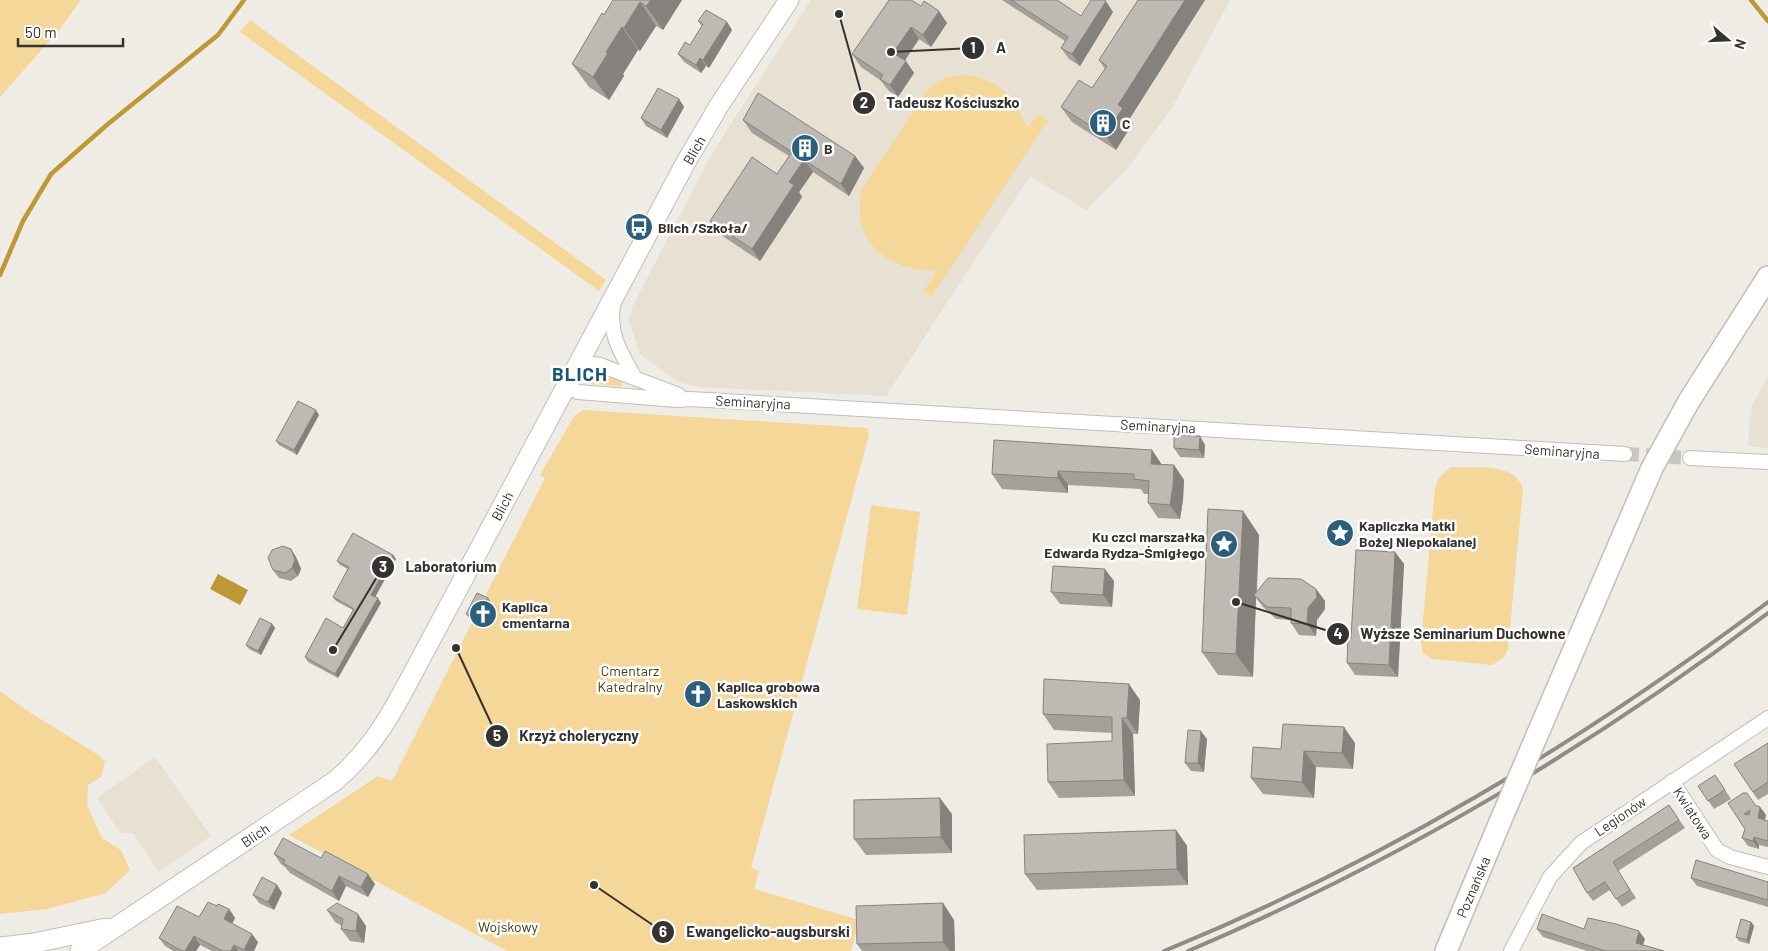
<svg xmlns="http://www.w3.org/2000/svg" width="1768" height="951" viewBox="0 0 1768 951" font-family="Barlow,sans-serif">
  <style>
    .built { fill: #e7e0d3 }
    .green { fill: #f4d799 }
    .water { fill: #bf9836 }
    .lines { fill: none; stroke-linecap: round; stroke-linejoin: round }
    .stream { stroke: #bf9836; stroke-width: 4.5 }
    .street-tunnel { stroke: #cac7c1; stroke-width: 14; stroke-dasharray: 14 7; stroke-linecap: butt }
    .street-casing { stroke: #c1beb7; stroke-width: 16 }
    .secondary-casing { stroke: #c1beb7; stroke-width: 21 }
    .primary-casing { stroke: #c1beb7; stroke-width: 24 }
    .street { stroke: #fff; stroke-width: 14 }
    .secondary { stroke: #fff; stroke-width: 19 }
    .primary { stroke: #fff; stroke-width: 21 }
    .rail { stroke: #8e8c87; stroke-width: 4 }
    .primary-bridge-casing { stroke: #c1beb7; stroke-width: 24; stroke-linecap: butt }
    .primary-bridge { stroke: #fff; stroke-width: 21 }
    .wall { fill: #a3a09a }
    .shaded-wall { fill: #85827d }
    .building { fill: #bebab3; stroke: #85827d; fill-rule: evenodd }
    .labels { text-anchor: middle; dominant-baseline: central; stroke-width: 5; stroke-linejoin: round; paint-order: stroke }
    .poi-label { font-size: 14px; font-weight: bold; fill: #343330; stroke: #fff; text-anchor: start }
    .street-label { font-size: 14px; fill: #343330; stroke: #fff }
    .park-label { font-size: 14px; fill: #4b3b12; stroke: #fff }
    .district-label { font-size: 19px; font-weight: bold; letter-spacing: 1px; fill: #195675; stroke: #fff }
    .leader { fill: none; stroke: #343330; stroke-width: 2 }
    .callout-dot { fill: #343330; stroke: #fff; stroke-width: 2 }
    .mark-label { font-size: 15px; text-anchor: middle; font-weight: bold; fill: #fff }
    .callout-label { font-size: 15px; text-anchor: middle; font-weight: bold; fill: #343330; stroke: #fff; stroke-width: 5; stroke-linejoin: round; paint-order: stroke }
  </style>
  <rect width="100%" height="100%" fill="#efece5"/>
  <!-- built -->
  <path class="built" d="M811,0H1230L1173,106L1129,167L1086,210L1030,176L886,396L699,387L678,382L640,354L629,321L633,305L714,150Z
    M1768,376V448L1748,446L1751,407Z
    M155,757L211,836L159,872L133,833H120L97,798Z"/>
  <!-- green -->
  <path class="green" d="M0,0H81L60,29L0,97Z
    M250,20L606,280L599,291L240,32Z
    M964,75C1000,79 1014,97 1027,128L1038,114L1048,120L932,296L924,291L937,270C889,273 849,240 862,189L929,88L946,77Z
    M587,371L622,381V386L584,383L581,379V375Z
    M583,410L867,428L869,435L751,868L759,871L754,889L859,920L851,951H507L289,835L378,776L392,781L545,478L540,475L574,416Z
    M1451,467C1473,468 1516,462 1523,489L1508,649L1504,657L1492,665L1432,659L1423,653L1421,642L1435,488L1439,478Z
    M871,505L920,512L907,615L857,609Z
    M0,691L26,710L94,752L105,761L101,777L88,785L87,805L102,838L121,850L130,870L106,893L47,909L0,914Z"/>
  <!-- water -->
  <path class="water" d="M218,574L248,590L240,605L210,589Z"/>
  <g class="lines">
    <!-- stream -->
    <path class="stream" d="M1751,0L1768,21
      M0,275L23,221L51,174L108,124L218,35L244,0"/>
    <!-- street-tunnel -->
    <path class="street-tunnel" d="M1625,454L1690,458"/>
    <!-- street casing -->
    <g class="street-casing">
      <path id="street" d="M613,304C609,336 620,351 635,378
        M579,362L600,365L679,395
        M566,386L578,392L677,400L690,399L1625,454
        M1690,458L1768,462
        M1672,781L1717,850L1730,857L1768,867
        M1511,951L1550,877L1581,843L1768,718"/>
    </g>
    <!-- secondary casing -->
    <g class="secondary-casing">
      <path id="secondary" d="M0,947L34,943L106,928
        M80,951L335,781C381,742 400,696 428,645L686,162L720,104L789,0"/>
    </g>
    <!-- primary casing -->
    <g class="primary-casing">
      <path id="primary" d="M1535,740L1652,468L1689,401L1768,277
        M1446,951L1500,822"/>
    </g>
    <!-- street -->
    <use href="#street" class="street"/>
    <!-- secondary -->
    <use href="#secondary" class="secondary"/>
    <!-- primary -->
    <use href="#primary" class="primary"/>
    <!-- rail -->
    <path class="rail" d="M1164,951C1384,861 1578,744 1768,602
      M1188,951C1397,862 1587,750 1768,613"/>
    <!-- primary-bridge casing -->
    <g class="primary-bridge-casing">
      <path id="primary-bridge" d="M1500,822L1535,740"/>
    </g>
    <!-- primary-bridge -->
    <use href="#primary-bridge" class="primary-bridge"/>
  </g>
  <!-- wall -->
  <path class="wall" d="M613,0H682L663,30L656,26L640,51L638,50L623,74L624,76L609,100L589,87L572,64Z
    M889,0L947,23L931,47L919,39L904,60L914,73L898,97L889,91L880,80L861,67L852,54Z
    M1002,0H1057L1081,16L1113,12L1080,66L1069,59L1061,48L1065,41Z
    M1138,0H1205L1130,118L1133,123L1116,150L1072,122L1061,107L1092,88L1105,69L1099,60Z
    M698,21L727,22L732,30L709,68L706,66L701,73L684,62L678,54L690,45L702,26Z
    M679,99L684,107L667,138L646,126L641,118Z
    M743,120L855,156L864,168L849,196L813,172L799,192L802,197L760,261L718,233L710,221L777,174L789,156L752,133Z
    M319,415L297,455L279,445L276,441Z
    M1205,445L1204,458L1180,457L1174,448Z
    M1152,450L1162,465H1174L1184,480L1183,500L1180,519L1158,518L1148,503V494H1144L1141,489L1068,485V493L1002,489L992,474Z
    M1243,511L1259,535L1257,592L1316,589L1325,601V609L1317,620L1316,636L1299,635L1291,623V620L1276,619L1263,607L1256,598L1253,677L1218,675L1202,652Z
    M1395,552L1404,564L1398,677L1355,675L1347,663L1351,638Z
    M393,555L396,559L375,597L381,603L338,678L308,662L305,657L343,628L353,610L336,601L333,597L348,569L340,565L337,561Z
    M296,557L301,569L298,576L291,581L279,578L273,570Z
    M1114,581L1112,607L1060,604L1051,592Z
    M488,598L493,606L483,627L472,622L466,614Z
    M272,624L275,628L261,655L249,649L246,645Z
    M1140,700L1138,734H1133L1135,796L1059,798L1048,782L1112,741V733L1054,730L1043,714Z
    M1207,739L1204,772L1191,771L1185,763Z
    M1355,743L1353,769L1316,767L1314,798L1263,794L1251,778L1281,749Z
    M1768,743V794L1758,800L1734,764Z
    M1715,775L1731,799L1714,809L1698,786Z
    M1728,803L1760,807L1766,815L1765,820L1768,821V847L1759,845V849L1748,846L1742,838L1745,829Z
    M1669,805L1685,828L1618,871L1636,898L1622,907L1610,890L1593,901L1587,893L1573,868Z
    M952,814V853L866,855L854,839Z
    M1176,830L1187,846L1188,885L1037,890L1025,874Z
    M274,854L321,858L375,884L368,897L346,886L339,901L290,873L285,867L281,864Z
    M1691,878L1768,882V907L1697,886Z
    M277,885L282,893L274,910L259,903L253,895Z
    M217,906L229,909L235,918L232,923L258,942L254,951H212L200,945L196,951H173L165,946L159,938L199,917Z
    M327,910L366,926L364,943L350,941L341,929L342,926L335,922Z
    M954,920L955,951H862L857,944Z
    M1751,922L1754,926L1749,944L1739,941L1736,937Z
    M1537,929H1584L1645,939L1643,945L1664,951H1587L1543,937Z"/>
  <!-- shaded-wall -->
  <path class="shaded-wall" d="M651,0H682L663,30L646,6Z
    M1185,0H1205L1130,118L1133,123L1116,150L1105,135L1118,105Z
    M1106,1L1113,12L1080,66L1072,54Z
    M640,2L656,26L640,51L624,28Z
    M939,11L947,23L931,47L923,35Z
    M727,22L732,30L709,68L703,60Z
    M622,27L638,50L623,74L624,76L609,100L593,77L606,52Z
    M911,27L919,39L902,65L893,53Z
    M700,58L706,66L701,73L696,65Z
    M906,61L914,73L898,97L890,85Z
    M679,99L684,107L667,138L661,130Z
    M855,156L864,168L849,196L841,184Z
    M804,160L813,172L799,192L802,197L760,261L752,249L789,182Z
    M316,410L319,415L297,455L294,450Z
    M1200,436L1205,445L1204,458L1199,450Z
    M1152,450L1162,465L1151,464Z
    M1174,465L1184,480L1183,500L1180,519L1170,505Z
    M1058,471L1068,485V493L1058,478Z
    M1243,511L1259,535L1256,597L1254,595L1256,598L1253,677L1236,654Z
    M291,549L296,557L301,569L298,576L292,568Z
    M1395,552L1404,564L1398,677L1389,665Z
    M393,555L396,559L374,599L371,595Z
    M1105,569L1114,581L1112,607L1103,595Z
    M1316,589L1325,601V609L1317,620L1316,636L1307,624L1308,608Z
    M378,598L381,603L338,678L335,674Z
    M488,598L493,606L483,627L477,619Z
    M272,624L275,628L261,655L258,651Z
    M1129,684L1140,700L1138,734L1127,718Z
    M1122,718L1133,734L1135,796L1124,780Z
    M1344,727L1355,743L1353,769L1342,753Z
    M1201,731L1207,739L1204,772L1198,763Z
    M1304,751L1316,767L1314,798L1302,782Z
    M940,798L952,814V853L941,837Z
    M1760,807L1766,815L1763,826L1758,818Z
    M1176,830L1187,846L1188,885L1177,869Z
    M1754,837L1759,845V849L1753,841Z
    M368,874L375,884L368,897L361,887Z
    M339,876L346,886L339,901L332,891Z
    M277,885L282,893L274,910L268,902Z
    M943,903L954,920L955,951H950L943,942Z
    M229,909L235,918L230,928L224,919Z
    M358,914L366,926L364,943L356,931Z
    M1751,922L1754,926L1749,944L1747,940Z
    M1639,931L1645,939L1641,950L1636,943Z
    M252,934L258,942L254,951H245L244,950Z
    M194,936L200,945L196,951H185Z
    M234,945L238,951H231Z"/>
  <!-- building -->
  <path class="building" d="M613,0H651L646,6L640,2L624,28L622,27L606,52L608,53L593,77L572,64L602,13L604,15Z
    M889,0H911L921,6L924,1L939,11L923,35L911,27L893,53L906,61L890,85L880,79L883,75L852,54Z
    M1011,0H1057L1081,16L1091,0H1104L1106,1L1072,54L1061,48L1068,37Z
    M1138,0H1185L1118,105L1123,108L1105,135L1061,107L1079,80L1092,88L1107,66L1099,60Z
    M706,10L727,22L703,60L700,58L696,65L678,54L685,42L690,45L703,24L698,21Z
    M658,88L679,99L661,130L641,118Z
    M758,93L855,156L841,184L804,160L789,182L794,185L752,249L710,221L752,157L777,174L792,152L743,120Z
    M298,401L316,410L294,450L276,441Z
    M1174,435L1200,436L1199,450L1174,448Z
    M994,440L1152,450L1151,464L1174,465L1173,486L1170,505L1148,503L1149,481L1134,479V474L1058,471V478L992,474Z
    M1208,509L1243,511L1236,654L1202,652Z
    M353,533L393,555L371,595L378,598L335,674L305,657L326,618L343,628L354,609L333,597L349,567L337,561Z
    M283,546L291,549L295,560L292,568L285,573L273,570L268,558L272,550Z
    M1356,550L1395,552L1389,665L1347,663L1348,638H1351Z
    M1053,566L1105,569L1103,595L1051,592Z
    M1268,578L1301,579L1316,589L1317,597L1308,608L1307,624L1291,623V608L1267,607L1254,595Z
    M477,593L488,598L477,619L466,614Z
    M260,618L272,624L258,651L246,645Z
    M1044,679L1129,684L1127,718H1122L1124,780L1048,782L1047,744L1112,741V717L1043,714Z
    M1283,724L1344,727L1342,753L1304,751L1302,782L1251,778L1253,747L1281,749Z
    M1188,730L1201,731L1198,763H1185Z
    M1768,743V782L1753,792L1734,764Z
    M1715,775L1725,790L1708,801L1698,786Z
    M1743,793H1747L1755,805L1760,807L1758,818L1768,821V841L1754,837L1753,841L1742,838L1745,829L1728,803ZM1750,810L1749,815L1744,814Z
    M940,798L941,837L854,839V800Z
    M1669,805L1679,820L1613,862L1630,890L1616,899L1605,882L1587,893L1573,868Z
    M1176,830L1177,869L1025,874L1024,835Z
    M283,838L321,858L325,851L368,874L361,887L339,876L332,891L283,863L285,860L274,854Z
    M1696,860L1768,882V900L1691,878Z
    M262,877L277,885L268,902L253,895Z
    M208,902L217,906L218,904L229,909L224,919L252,934L244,950L234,945L231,951H223L194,936L185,951H182L159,938L177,906L199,917Z
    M337,903L358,914L356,931L341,929L343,919L327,910Z
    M943,903V942L857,944L856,906Z
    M1542,914L1584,929L1588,918L1616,924L1639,931L1636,943L1664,951H1606L1537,929Z
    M1741,919L1751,922L1747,940L1736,937Z"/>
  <!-- icons -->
  <defs>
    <g id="building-disc" transform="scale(1.4375)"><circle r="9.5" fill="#2c5f7c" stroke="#fff"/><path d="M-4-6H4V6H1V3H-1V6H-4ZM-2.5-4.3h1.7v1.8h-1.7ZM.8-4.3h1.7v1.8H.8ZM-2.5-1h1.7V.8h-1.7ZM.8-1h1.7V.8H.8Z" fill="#fff"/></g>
    <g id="bus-disc" transform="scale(1.4375)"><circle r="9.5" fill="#2c5f7c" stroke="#fff"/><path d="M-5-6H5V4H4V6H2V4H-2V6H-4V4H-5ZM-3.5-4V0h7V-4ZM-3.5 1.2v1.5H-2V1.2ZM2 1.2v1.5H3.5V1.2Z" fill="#fff"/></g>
    <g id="sight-disc" transform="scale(1.4375)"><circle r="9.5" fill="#2c5f7c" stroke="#fff"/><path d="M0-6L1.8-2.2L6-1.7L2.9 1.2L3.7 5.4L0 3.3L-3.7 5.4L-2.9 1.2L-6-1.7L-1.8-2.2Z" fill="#fff"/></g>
    <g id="church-disc" transform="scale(1.4375)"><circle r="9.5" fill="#2c5f7c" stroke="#fff"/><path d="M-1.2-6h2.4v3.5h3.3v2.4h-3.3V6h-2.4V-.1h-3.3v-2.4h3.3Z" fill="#fff"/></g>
  </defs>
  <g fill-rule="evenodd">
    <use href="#building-disc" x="1103" y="123"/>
    <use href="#building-disc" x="805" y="148"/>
    <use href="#bus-disc" x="639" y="227"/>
    <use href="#sight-disc" x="1340" y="533"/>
    <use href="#sight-disc" x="1224" y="544"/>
    <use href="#church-disc" x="483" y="614"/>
    <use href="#church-disc" x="698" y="694"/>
  </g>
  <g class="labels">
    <!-- poi labels -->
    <g class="poi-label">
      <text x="1122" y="123">C</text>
      <text x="824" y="148">B</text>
      <text x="658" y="227">Blich /Szkoła/</text>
      <text x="1359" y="525">Kapliczka Matki<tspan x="1359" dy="16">Bożej Niepokalanej</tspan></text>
      <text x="1205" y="536" text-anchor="end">Ku czci marszałka<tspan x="1205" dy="16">Edwarda Rydza-Śmigłego</tspan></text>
      <text x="502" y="606">Kaplica<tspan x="502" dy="16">cmentarna</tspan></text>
      <text x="717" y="686">Kaplica grobowa<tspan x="717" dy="16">Laskowskich</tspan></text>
    </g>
    <!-- street labels -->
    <g class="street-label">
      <text transform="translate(694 150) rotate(-60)">Blich</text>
      <text transform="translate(753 402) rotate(3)">Seminaryjna</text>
      <text transform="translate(1158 426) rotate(3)">Seminaryjna</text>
      <text transform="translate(1562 451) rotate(4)">Seminaryjna</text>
      <text transform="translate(502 506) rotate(-62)">Blich</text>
      <text transform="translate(1693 813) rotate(57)">Kwiatowa</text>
      <text transform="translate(1620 816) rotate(-34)">Legionów</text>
      <text transform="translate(255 835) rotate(-34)">Blich</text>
      <text transform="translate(1473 887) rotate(-67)">Poznańska</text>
    </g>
    <!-- park labels -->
    <g class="park-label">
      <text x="630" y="670">Cmentarz<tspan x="630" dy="16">Katedralny</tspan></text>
      <text x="508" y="926">Wojskowy</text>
    </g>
    <!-- district labels -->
    <g class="district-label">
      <text x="580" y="373">BLICH</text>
    </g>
  </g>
  <!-- callouts -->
  <path class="leader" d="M891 52L973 48M839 14L864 103M333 650L383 567M1236 602L1338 634M456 648L497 736M594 885L663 932"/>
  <g class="callout-dot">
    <circle cx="891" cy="52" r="5"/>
    <circle cx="839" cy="14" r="5"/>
    <circle cx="333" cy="650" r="5"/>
    <circle cx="1236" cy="602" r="5"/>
    <circle cx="456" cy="648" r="5"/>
    <circle cx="594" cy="885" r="5"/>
    <circle cx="973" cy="48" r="12"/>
    <circle cx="864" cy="103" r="12"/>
    <circle cx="383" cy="567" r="12"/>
    <circle cx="1338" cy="634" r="12"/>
    <circle cx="497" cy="736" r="12"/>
    <circle cx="663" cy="932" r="12"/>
  </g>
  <g class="mark-label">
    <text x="973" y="53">1</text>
    <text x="864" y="108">2</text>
    <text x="383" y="572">3</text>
    <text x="1338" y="639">4</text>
    <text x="497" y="741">5</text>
    <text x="663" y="937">6</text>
  </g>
  <g class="callout-label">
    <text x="1001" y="53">A</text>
    <text x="953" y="108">Tadeusz Kościuszko</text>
    <text x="451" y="572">Laboratorium</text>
    <text x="1463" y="639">Wyższe Seminarium Duchowne</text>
    <text x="579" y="741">Krzyż choleryczny</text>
    <text x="768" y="937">Ewangelicko-augsburski</text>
  </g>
  <!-- north arrow -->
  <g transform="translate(1728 40) rotate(109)" stroke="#ffffff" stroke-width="4" paint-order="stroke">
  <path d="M0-4L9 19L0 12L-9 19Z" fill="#343330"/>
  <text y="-8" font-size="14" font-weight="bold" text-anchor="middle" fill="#343330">N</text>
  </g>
  <!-- scale -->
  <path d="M18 38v8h105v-8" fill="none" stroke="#343330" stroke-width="2.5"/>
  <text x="25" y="38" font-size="15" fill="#343330" stroke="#ffffff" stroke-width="4" paint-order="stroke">50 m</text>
</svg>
